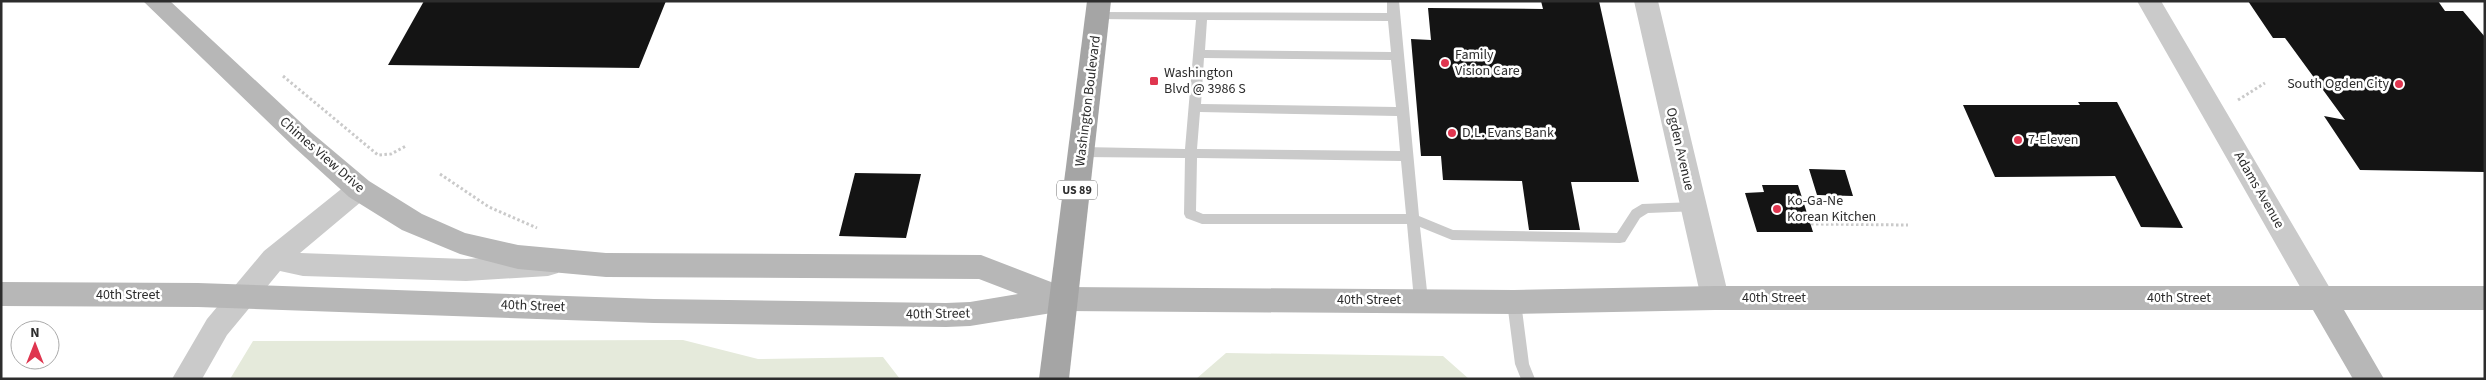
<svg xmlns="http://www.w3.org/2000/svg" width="2486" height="380" viewBox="0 0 2486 380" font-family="'Source Sans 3',sans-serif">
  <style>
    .green { fill: #e5eadb }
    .building { fill: #141414 }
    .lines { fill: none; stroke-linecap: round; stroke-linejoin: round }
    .path { stroke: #cacaca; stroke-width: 3; stroke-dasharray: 2.5 2.5; stroke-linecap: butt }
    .lane { fill: #cacaca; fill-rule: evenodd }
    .street { fill: #cacaca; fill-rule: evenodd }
    .secondary { fill: #b7b7b7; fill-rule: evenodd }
    .primary { fill: #a5a5a5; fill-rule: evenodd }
    .poi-dot { fill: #df354f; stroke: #fff; stroke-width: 2 }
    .labels { text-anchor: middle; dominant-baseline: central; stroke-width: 5; stroke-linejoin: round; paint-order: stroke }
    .shield { fill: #fff; stroke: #6c6c6c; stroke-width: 1 }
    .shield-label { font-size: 12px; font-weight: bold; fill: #2d2d2d }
    .poi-label { font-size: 14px; fill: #2d2d2d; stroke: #fff; text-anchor: start }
    .street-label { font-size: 14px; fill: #2d2d2d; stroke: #fff }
  </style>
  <rect width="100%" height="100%" fill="#fff"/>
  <!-- green -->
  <path class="green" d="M683,340L758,359L883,357L900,379H230L253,341Z
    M1226,353L1443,356L1469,379H1196Z"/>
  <!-- building -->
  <path class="building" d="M424,1H666L639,68L388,65Z
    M1541,1H1599L1639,182H1571L1580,230H1529L1522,181L1443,180L1441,156H1421L1411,39L1431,40L1428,8L1543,9Z
    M2248,1H2438L2445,11H2463L2485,37V172L2360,170L2324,116L2345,120L2285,38H2273Z
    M2078,102H2117L2183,228L2141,227L2115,176L1995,177L1963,105H2080Z
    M1809,169L1845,170L1853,196L1817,195Z
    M855,173L921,174L906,238L839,236Z
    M1762,185H1798L1813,232H1757L1745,193L1764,192Z"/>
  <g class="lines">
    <!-- path -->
    <path class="path" d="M283,76L378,155L391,154L406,146
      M2238,100L2265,83
      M440,174L489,207L537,228
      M1811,224L1908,225"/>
    <!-- lane -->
    <path class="lane" d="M1387,1H1399L1419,216L1453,230L1617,233L1632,210L1642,204L1694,202L1698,203L1700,207L1698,211L1648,213L1640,218L1625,242L1620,243L1452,240L1420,227L1428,300L1426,304L1421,306L1416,304L1414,300L1407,224H1202L1186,218L1184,214L1185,158L1082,157L1076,152L1082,147L1185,149L1196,20L1098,19L1092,15L1094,12L1387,13ZM1207,20L1388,21L1391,52L1205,50ZM1204,58L1391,60L1396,107L1201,104ZM1200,112L1397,116L1400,151L1197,149ZM1197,158L1401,161L1406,214H1203L1196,211Z
      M1514,296L1519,298L1521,302L1529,364L1535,379H1521L1515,364L1507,302L1509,298Z"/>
    <!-- street -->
    <path class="street" d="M1634,1H1658L1729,298L1725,306L1715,310L1705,306L1701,298Z
      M2137,1H2161L2331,290L2335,298L2331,306L2321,310L2311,306Z
      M359,179L368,182L372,189L368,196L300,253L466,259L548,254L558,257L562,265L558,273L548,276L466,281L303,276L280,271L227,335L202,379H172L207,319L264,251L350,182Z"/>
    <!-- secondary -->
    <path class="secondary" d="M143,1H170L312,133L369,181L422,214L465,233L518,245L606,253L981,255L1064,287L1514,290L1715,286H2485V310H2344L2384,379H2353L2313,310H1715L1514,314L1064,311L970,326L946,327L654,323L198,307L1,306V282L198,283L654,299L946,303L970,302L1018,294L979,279L606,277L518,269L460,254L402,230L349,197L294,147Z"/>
    <!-- primary -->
    <path class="primary" d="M1087,1H1111L1069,379H1039Z"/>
  </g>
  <!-- markers -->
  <g class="poi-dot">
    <circle cx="1445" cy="63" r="5"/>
    <rect x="1149" y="76" width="10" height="10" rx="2.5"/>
    <circle cx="2399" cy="84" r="5"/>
    <circle cx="1452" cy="133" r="5"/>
    <circle cx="2018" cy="140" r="5"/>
    <circle cx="1777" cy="209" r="5"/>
  </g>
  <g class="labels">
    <!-- shield labels -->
    <rect class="shield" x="1057" y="180.5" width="40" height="19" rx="4"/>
    <g class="shield-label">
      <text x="1077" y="190">US 89</text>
    </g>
    <!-- poi labels -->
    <g class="poi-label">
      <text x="1455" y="55">Family<tspan x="1455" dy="16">Vision Care</tspan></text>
      <text x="1164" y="73">Washington<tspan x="1164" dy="16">Blvd @ 3986 S</tspan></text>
      <text x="2389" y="84" text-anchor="end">South Ogden City</text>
      <text x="1462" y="133">D.L. Evans Bank</text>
      <text x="2028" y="140">7-Eleven</text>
      <text x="1787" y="201">Ko-Ga-Ne<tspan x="1787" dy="16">Korean Kitchen</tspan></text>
    </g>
    <!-- street labels -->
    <g class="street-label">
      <text transform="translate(1088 101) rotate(-83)">Washington Boulevard</text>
      <text transform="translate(1680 149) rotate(77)">Ogden Avenue</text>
      <text transform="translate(322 155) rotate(41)">Chimes View Drive</text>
      <text transform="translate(2259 190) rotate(60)">Adams Avenue</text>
      <text x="128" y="295">40th Street</text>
      <text x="1774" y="298">40th Street</text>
      <text x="2179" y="298">40th Street</text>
      <text x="1369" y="300">40th Street</text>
      <text transform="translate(533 306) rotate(2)">40th Street</text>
      <text transform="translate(938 314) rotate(-1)">40th Street</text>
    </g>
  </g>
  <!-- border -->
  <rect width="2486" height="380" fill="none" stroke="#2d2d2d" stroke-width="5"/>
  <!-- north arrow -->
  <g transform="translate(35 345)"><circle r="24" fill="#ffffff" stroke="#ababab"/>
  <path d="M0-4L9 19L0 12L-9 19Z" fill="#df354f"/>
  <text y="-8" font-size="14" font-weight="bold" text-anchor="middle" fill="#2d2d2d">N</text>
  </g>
</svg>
